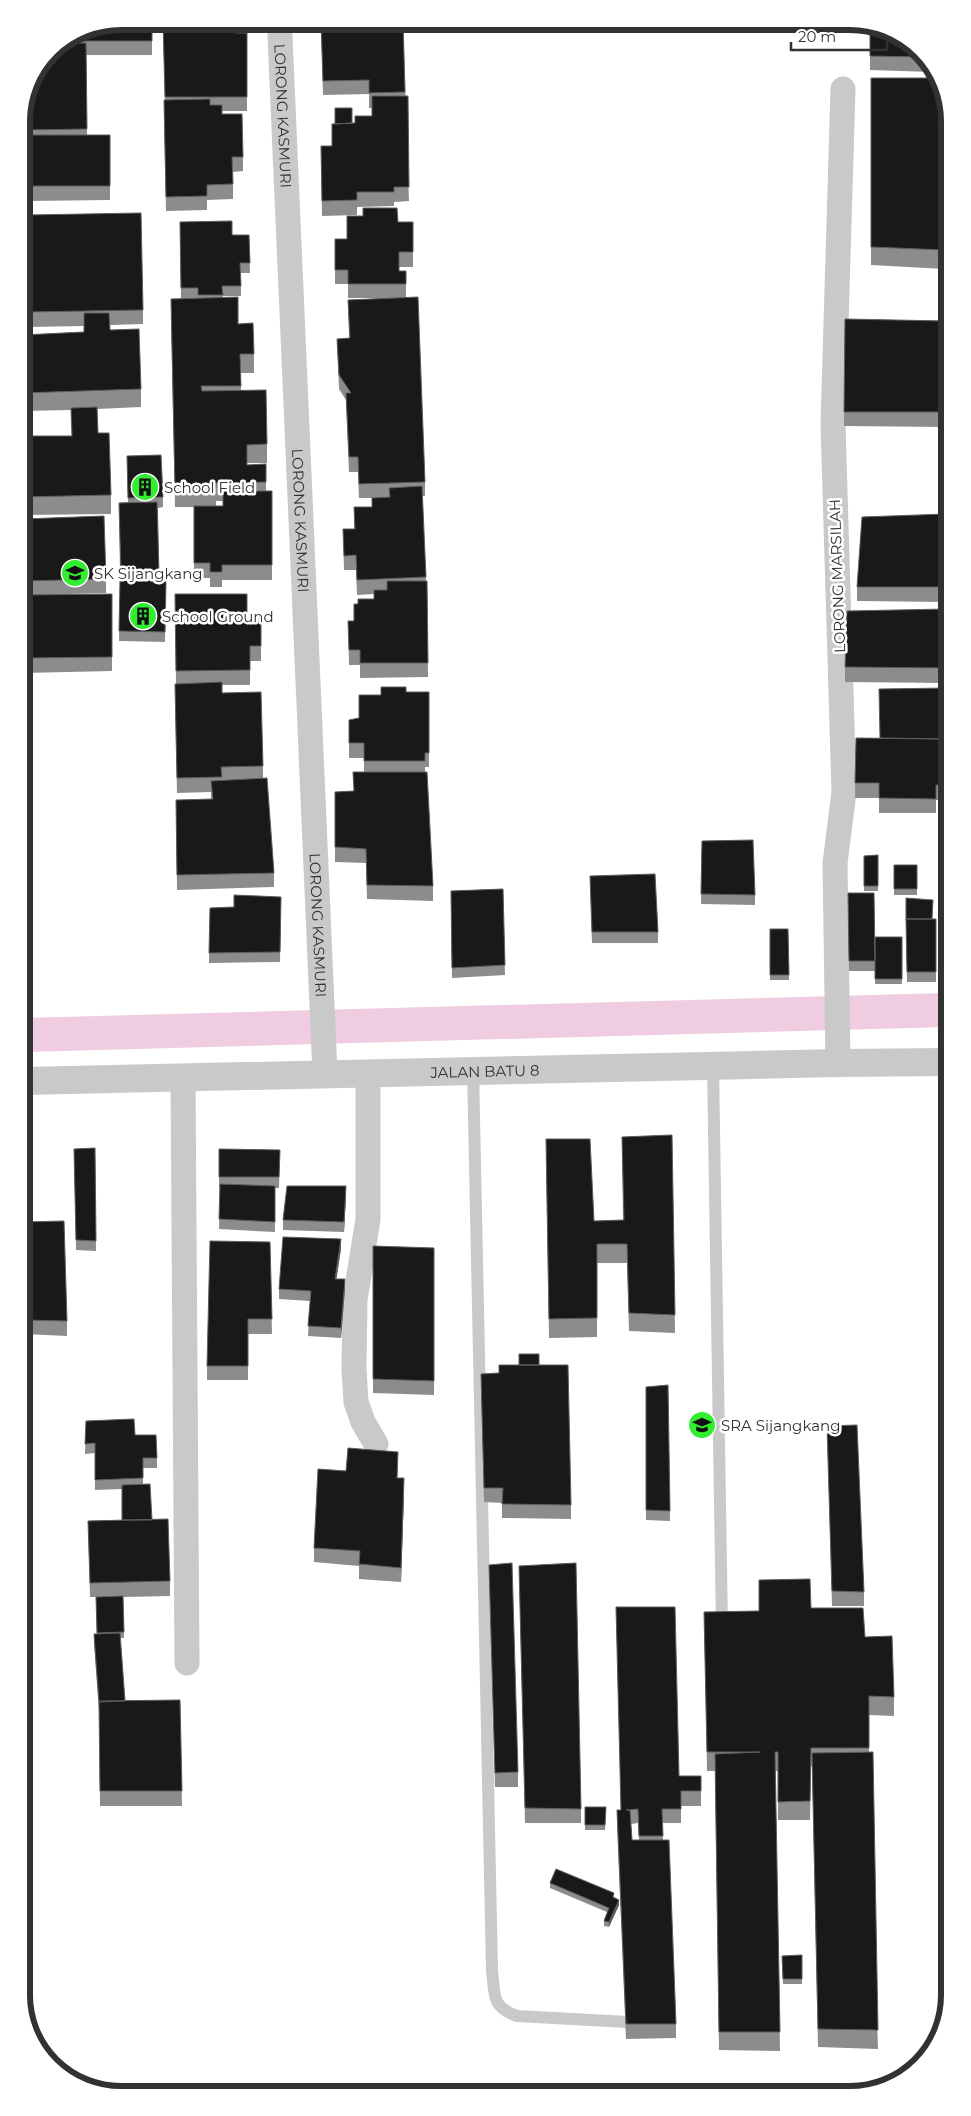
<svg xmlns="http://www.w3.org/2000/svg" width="971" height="2116" viewBox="0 0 971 2116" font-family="Montserrat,sans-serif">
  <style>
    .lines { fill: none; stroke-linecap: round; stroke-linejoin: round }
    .canal { stroke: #efccdf; stroke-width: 34 }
    .service { stroke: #c9c9c9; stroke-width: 12 }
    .minor { stroke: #c9c9c9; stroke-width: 25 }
    .tertiary { stroke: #c9c9c9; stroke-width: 28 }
    .wall { fill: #8c8c8c; fill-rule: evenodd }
    .shaded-wall { fill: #5e5e5e }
    .building { fill: #191919; stroke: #5e5e5e }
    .labels { text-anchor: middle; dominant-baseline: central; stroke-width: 5; stroke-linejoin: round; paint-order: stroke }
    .street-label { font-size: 15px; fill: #323232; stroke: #fff }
    .poi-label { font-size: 15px; fill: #323232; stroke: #fff; text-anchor: start }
    .rim { fill: none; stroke: #323232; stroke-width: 6 }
  </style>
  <rect width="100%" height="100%" fill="#fff"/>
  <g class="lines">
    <!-- canal -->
    <path class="canal" d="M24,1035L947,1010"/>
    <!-- service -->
    <path class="service" d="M713,1066L722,1628
      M473,1070L492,1970C495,1995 491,2007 517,2016L627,2022"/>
    <!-- minor -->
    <g class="minor">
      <path id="s1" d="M280,36L325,1074"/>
      <path d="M838,1063L835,863L844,792L833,424L843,89"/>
      <path d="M368,1073V1219L355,1300L354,1368L356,1402L363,1422L376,1444"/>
      <path d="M183,1078L187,1663"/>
    </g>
    <!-- tertiary -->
    <path class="tertiary" id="s2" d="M24,1081L838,1063L947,1062"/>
  </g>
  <!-- wall -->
  <path class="wall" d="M152,21V55H86L87,135H110V200L26,201V186H22V210L21,115L51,50L83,29Z
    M163,21L235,33H247V111H222V114L243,157V171L233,172V199L207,200V210L166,211L164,114L165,100Z
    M321,21H403L409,201L394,202V206L357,207V215L322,216L321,146H332L352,123H355L372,116V108H369V94L323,95Z
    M870,27L910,42L932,72L870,70Z
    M871,78L944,89L945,269L871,265Z
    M180,222L232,235H249L250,273H241V296H223V298L238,324L254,354V373H241V390L267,444V463H247V465L266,464V491H272V580H222V587H210V578H194V507H175L171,317L198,298H181ZM216,501H223V506H216Z
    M398,222H413V267H399V271H406V297L425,482V496H422L426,581H427L428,677L360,678V665H349L348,621H354L358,604L374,599V594L357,595L356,570H344L343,529H354V507H372V498H381H359L358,472H349L346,400L339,389L337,339L349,338L348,300L386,298H348V284H335V239H347Z
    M22,223L143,310V324L110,325V330L141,389V407L97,409L98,433L111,495V514L23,515L22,444L72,436L71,410L22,411V335L84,332V326L28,327L27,287H22Z
    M845,319L945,321V427L844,426Z
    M127,456L163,497V507L158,508L159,581H166L165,642L119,641L120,580L119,503L128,502Z
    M946,514V602L857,601V587Z
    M23,519L106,579V593L67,594H112V671L23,673Z
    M175,594L247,617H261V661H250V685H222V693L263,766V778L274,873V887L177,890L176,815L211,799V792L177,793L175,698V684H176Z
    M946,637V683L845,682V667Z
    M946,688V800H936V813H879V798H855L856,738H880Z
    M406,692H429V767H425V772L433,886V901L367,899L366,863L335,862V792L354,791L353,772H364V758H349V720L359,718L381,695Z
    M702,841L755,895V905L701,904Z
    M878,855V891H864V856Z
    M894,865H917V895H894Z
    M590,876L658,932V943H592Z
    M503,889L505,975L452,978L451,891Z
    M848,893H874L875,971H849Z
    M281,897L280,962L209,963L210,908L234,907Z
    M906,898L932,919H936V982H907L906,925Z
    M770,929H788L789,980H770Z
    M875,937H902V984H875Z
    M672,1135L675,1333L629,1331L627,1263H597V1337L549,1338L546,1157L594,1221L623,1220L622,1137Z
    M95,1148L96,1251L76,1250L74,1149Z
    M219,1149L280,1150L279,1188H275V1232L219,1229L220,1187H219Z
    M346,1196L344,1232L283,1230V1220Z
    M24,1222L67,1321V1336L25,1334Z
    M270,1242L272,1334H248V1380H207V1366Z
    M373,1246L434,1248V1395L373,1393Z
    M341,1249L336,1279L345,1289L341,1338L308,1336L310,1301L279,1299V1289Z
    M539,1365L571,1505V1519L502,1518V1503L484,1502L481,1388L499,1373Z
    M668,1385L670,1521L646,1520V1387Z
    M86,1421L135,1435L157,1458V1468H143V1485L152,1520L170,1581V1596L123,1597L124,1638H120L125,1701L180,1700L182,1806H100L99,1712L94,1644V1634H97L96,1597H90L88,1521L122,1520V1489L95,1490V1453L85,1454Z
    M827,1426L864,1592V1606H832Z
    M398,1466L397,1478L404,1493L401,1582L359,1579V1566L314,1562V1548L346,1471Z
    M489,1565L518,1772V1787H495Z
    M519,1566L581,1809V1823H525Z
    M616,1607L679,1776H701V1806H681V1823H662L663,1840L676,2024V2038L626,2039L617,1825V1810H621ZM638,1823L639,1840H632L631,1824Z
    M811,1608L865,1637L894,1697V1716L869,1715V1752L878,2049L818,2047L812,1766H811L810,1820H778V1771H775L780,2051L719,2050L715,1771H707L704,1612L759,1611Z
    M585,1807H606L605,1830H585Z
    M550,1883L614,1898L619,1905L609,1927L604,1926V1921L607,1912L550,1888Z
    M802,1955V1984H783L782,1956Z"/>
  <!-- shaded-wall -->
  <path class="shaded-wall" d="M346,1186V1196L344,1232V1222Z
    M341,1239V1249L335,1289V1279Z
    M345,1279V1289L341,1338V1328Z
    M404,1478V1493L401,1582V1568Z
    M619,1900V1905L609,1927V1922Z"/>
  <!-- building -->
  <path class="building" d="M121,21H152V41H65L83,29Z
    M163,21H234L235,33H247V97H165Z
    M321,21H403L405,92L369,93V80L323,81Z
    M870,27L910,42L922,57L870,56Z
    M62,43H86L87,129L21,130V115L29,83L51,50Z
    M871,78H937L944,89L945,250L871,247Z
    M372,96H408L409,187H394V192H357V200L322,201L321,146H332V124L355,123V116H372Z
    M210,99V105H222V114H242L243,157H232L233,184L207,185V196L166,197L164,100Z
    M335,108H352V123L335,124Z
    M22,135H110V186H26V171H22Z
    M363,208H397L398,222H413V252H399V271H406V284H348V270H335V239H347V216H363Z
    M141,213L143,310L28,312L27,272L22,273V223H27V215Z
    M232,221V235H249L250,263H240L241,286H222L223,295H198V288H181L180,222Z
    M238,297V324L253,323L254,354H240L241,386H201L202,391L266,390L267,444L247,445V465L266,464V482L216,483V488H175L171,299Z
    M418,297L425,482L359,484L358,457H349L346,393H351L339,375L337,339L350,338L348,300Z
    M84,313H109L110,330L139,329L141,389L22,393V335L84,332Z
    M845,319L945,321V412H844Z
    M97,407L98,433H109L111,495L22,497V444H25V436H72L71,408Z
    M161,455L163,497L128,498L127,456Z
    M422,486L426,577L357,580L356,555L344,556L343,529H355L354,507H372V498L390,497L389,488Z
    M223,491H272V565H222V572H210V563H194V506H223Z
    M157,502L159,573H121L119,503Z
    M946,514V587H857L862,517Z
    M104,516L106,579L23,581V519Z
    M120,580L166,581L165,632L119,631Z
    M387,581H427L428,663H360V650H349L348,621H354V604H358V599H374V590H387Z
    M112,594V657L23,658V595Z
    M175,594H247V617H261V646H250V670L176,671Z
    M945,609L946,668L845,667L847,611Z
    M222,682V693L261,692L263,766L221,767L222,777L177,778L175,684Z
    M381,687H406V692H429V753H425V761H364V743H349V720L359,718V695H381Z
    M946,688V739L880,738L879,689Z
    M856,738L946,739V785H936V799L879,798V783H855Z
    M353,772H427L433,886L367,885L366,849L335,847V792L354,791Z
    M267,778L274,873L177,875L176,800L213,799L211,781Z
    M753,840L755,895L701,894L702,841Z
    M878,855V886H864V856Z
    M894,865H917V889H894Z
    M655,874L658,932H592L590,876Z
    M503,889L505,965L452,968L451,891Z
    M848,893H874L875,961H849Z
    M234,895L281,897L280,952L209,953L210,908L234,907Z
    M906,898L933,900L932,919H906V920Z
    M906,919H936V972H907Z
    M770,929H788L789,975H770Z
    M875,937H902V979H875Z
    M672,1135L675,1315L629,1313L627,1244H597V1318L549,1319L546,1139H590L594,1221L624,1220L622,1137Z
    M95,1148L96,1241L76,1240L74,1149Z
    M219,1149L280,1150L279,1177H219Z
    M220,1184L275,1186V1222L219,1219Z
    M287,1186H346L344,1222L283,1220Z
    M64,1221L67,1321L25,1320L24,1222Z
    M283,1237L341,1239L335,1279H345L341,1328L308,1326L311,1291L279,1289Z
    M210,1241L270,1242L272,1319H248V1366H207Z
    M373,1246L434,1248V1381L373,1379Z
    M519,1354H539V1365H519Z
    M499,1365H568L571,1505L502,1504L503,1488H484L481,1374L499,1373Z
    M668,1385L670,1511L646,1510V1387Z
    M134,1419L135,1435H156L157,1458H143V1478L95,1480V1443L85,1444L86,1421Z
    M857,1425L864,1592L832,1591L827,1426Z
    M348,1448L398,1452L397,1478H404L401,1568L359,1564L360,1551L314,1548L318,1469L346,1471Z
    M150,1484L152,1520H122V1485Z
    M168,1519L170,1581L90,1583L88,1521Z
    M512,1563L518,1772L495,1773L489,1565Z
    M576,1563L581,1809L525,1808L519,1566Z
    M810,1579L811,1608H863L865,1637L892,1636L894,1697L869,1696V1748H811L810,1801L778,1802V1752H775L780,2032H719L715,1754L760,1752H707L704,1612L759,1611V1580Z
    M123,1596L124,1632L97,1633L96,1597Z
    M616,1607H675L679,1776H701V1791H681V1809H662L663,1836H639L638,1809L626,1810H630L632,1840H669L676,2024H626L617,1810H621Z
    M120,1633L125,1701L99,1702L94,1634Z
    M180,1700L182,1791H100L99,1701Z
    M873,1752L878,2030L818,2029L812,1753Z
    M585,1807H606L605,1825H585Z
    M556,1869L614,1893L613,1897L619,1900L609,1922L604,1921L609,1908L550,1883Z
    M802,1955V1979H783L782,1956Z"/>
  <!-- icons -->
  <defs>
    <g id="building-disc" transform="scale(1.4375)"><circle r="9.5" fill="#32ed30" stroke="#fff"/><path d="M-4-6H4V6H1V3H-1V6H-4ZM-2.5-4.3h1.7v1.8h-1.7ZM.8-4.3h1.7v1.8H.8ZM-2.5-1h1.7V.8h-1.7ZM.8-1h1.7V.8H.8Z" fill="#111"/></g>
    <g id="school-disc" transform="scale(1.4375)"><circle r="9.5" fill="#32ed30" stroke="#fff"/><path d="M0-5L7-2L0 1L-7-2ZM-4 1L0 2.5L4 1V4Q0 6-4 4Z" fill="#111"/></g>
  </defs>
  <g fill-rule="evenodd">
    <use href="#building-disc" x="145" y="487"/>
    <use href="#school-disc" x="75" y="573"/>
    <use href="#building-disc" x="143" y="616"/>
    <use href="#school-disc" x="702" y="1425"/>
  </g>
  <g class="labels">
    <!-- street labels -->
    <g class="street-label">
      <text stroke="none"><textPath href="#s1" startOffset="80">LORONG KASMURI</textPath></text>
      <text stroke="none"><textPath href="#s1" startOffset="485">LORONG KASMURI</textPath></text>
      <text transform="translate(837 576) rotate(-92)">LORONG MARSILAH</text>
      <text stroke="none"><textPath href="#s1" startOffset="890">LORONG KASMURI</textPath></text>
      <text stroke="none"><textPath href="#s2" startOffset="461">JALAN BATU 8</textPath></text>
    </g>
    <!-- poi labels -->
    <g class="poi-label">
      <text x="164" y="487">School Field</text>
      <text x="94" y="573">SK Sijangkang</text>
      <text x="162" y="616">School Ground</text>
      <text x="721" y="1425">SRA Sijangkang</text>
    </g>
  </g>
  <!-- crop -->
  <path d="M0 0H971V2116H0ZM121 30H850A91 91 0 0 1 941 121V1995A91 91 0 0 1 850 2086H121A91 91 0 0 1 30 1995V121A91 91 0 0 1 121 30Z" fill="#fff" fill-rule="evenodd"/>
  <path class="rim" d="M121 30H850A91 91 0 0 1 941 121V1995A91 91 0 0 1 850 2086H121A91 91 0 0 1 30 1995V121A91 91 0 0 1 121 30Z"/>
  <!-- scale -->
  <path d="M791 42v8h96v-8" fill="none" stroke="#323232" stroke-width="2.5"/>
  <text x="798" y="42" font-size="15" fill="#323232" stroke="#ffffff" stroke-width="4" paint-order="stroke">20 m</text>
</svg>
